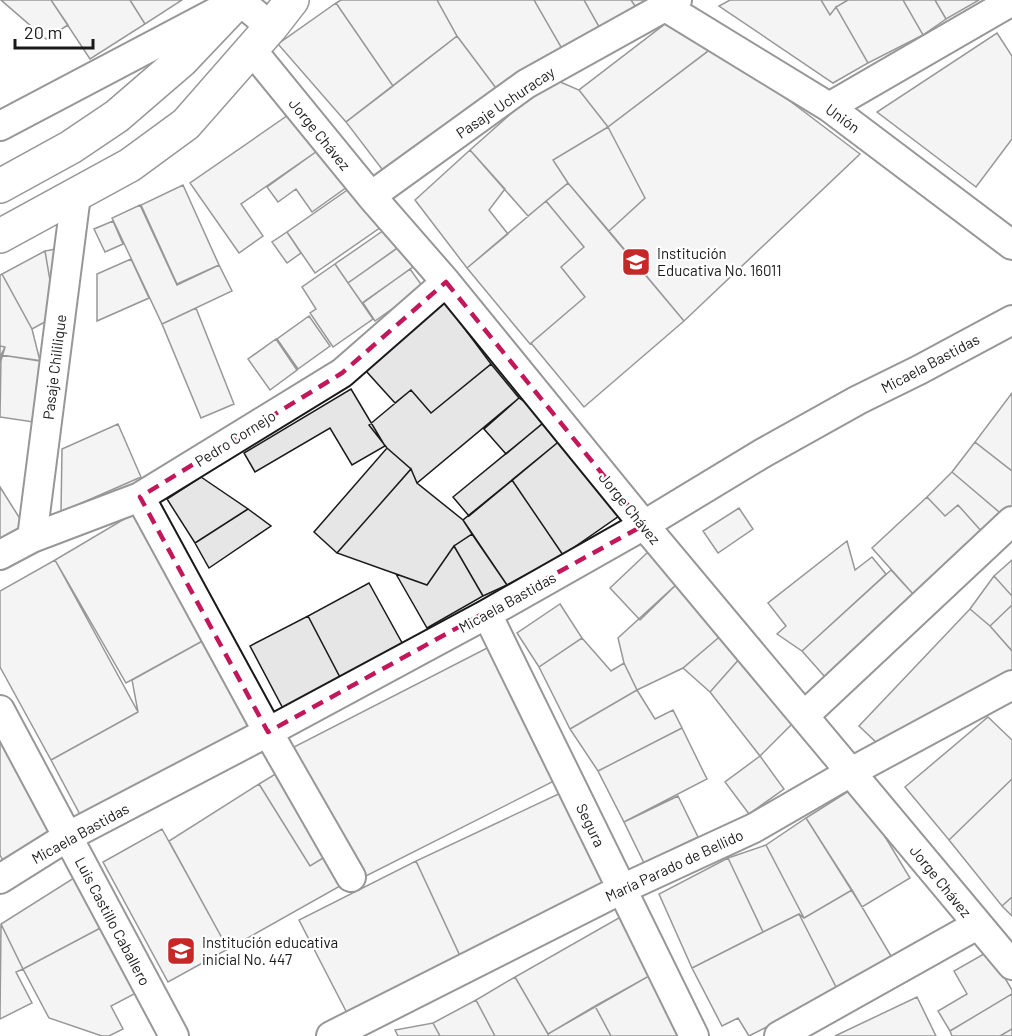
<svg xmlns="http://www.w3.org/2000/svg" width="1012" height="1036" viewBox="0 0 1012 1036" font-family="Barlow,sans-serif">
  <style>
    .building { fill: #e6e6e6; stroke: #1a1a1a; stroke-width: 1.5 }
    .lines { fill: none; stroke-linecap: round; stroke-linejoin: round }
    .minor-casing { stroke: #1a1a1a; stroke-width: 32 }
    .highway-casing { stroke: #1a1a1a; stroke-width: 36 }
    .minor { stroke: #fff; stroke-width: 28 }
    .highway { stroke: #fff; stroke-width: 33 }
    .marked { fill: none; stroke: #c2185b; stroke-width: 4.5; stroke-dasharray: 12 8; stroke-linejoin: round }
    .labels { text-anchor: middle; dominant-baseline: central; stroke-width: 4.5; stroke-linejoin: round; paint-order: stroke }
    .street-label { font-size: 15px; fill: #1a1a1a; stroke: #fff }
    .poi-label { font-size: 15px; fill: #1a1a1a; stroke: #fff; text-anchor: start }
  </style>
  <rect width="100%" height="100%" fill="#fff"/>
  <!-- building -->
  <path class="building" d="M1,0H51L68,25L46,39Z
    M51,0H130L145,24L90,59Z
    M130,0H182L145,24Z
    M341,0H437L457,36L393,86L336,3Z
    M437,0H534L565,54L499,92L457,36Z
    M534,0H584L602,32L565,54Z
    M584,0H631L635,6L602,32Z
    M631,0H647L635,6Z
    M730,0H821L830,15L836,7L868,63L833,83L719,6Z
    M821,0H848L836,7L830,15Z
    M848,0H903L923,35L868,63L836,7Z
    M903,0H935L946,19L923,35Z
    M935,0H979L946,19Z
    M336,3L393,86L346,122L278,44Z
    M669,21L716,45L608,127L579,90Z
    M997,33L1012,56V139L976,187L877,112Z
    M457,36L499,92L388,177L346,122Z
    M716,45L860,154L684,321L609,231L645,198L608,127Z
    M551,78L579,90L608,127L553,160L568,183L528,216L470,150Z
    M294,111L320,149L241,204L263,236L239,253L190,183Z
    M608,127L645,198L609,231L568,183L553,160Z
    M320,149L347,187L312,212L296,189L278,202L267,187Z
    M470,150L505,189L489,210L508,234L467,268L415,200Z
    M568,183L684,321L584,407L531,343L585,297L561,267L584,247L546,201Z
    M356,184L384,225L315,273L287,232Z
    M183,185L219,265L177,284L141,205Z
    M546,201L584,247L561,267L585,297L530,344L467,268Z
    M140,205L177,285L219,265L232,291L162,324L112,218Z
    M113,221L123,244L105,252L94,229Z
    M387,228L400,246L348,283L335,264Z
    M287,232L301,253L287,263L272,242Z
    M66,247L56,316L45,251Z
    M399,247L413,267L362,303L348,283Z
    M45,251L56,316L32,329L2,274Z
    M131,259L149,298L97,321V274Z
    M335,264L373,319L333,347L310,313L316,309L302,287Z
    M410,269L423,287L375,321L363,303Z
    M2,274L32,329L40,361L1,355L5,347L0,346V275Z
    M444,301L491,364L431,413L411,390L395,403L366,371Z
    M196,308L234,404L201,418L162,324Z
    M309,316L330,346L298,369L277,339Z
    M276,339L297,370L270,390L248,359Z
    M0,346L5,347L0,364Z
    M1,355L49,362L40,423L0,417Z
    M491,364L519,398L417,483L411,469L387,448L369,425L411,390L431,413Z
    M351,389L385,446L352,465L330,428L255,472L244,453Z
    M1012,393V471L975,442Z
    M519,398L549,418L506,454L484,429Z
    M547,420L562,439L469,516L453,497Z
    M118,424L141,477L61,512L62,449Z
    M562,439L619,516L563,555L512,480Z
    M975,442L1012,471V511L1005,517L952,472Z
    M387,448L411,469L337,553L314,532Z
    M411,469L417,483L463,520L472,534L454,546L427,585L337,553Z
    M952,472L1005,517L983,533L958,505L945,516L927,497Z
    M201,477L248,509L195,543L167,499Z
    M512,480L563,555L507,585L463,520Z
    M0,487L24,525L0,540Z
    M927,497L945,516L958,505L983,533L914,595L872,548Z
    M739,508L753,529L718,553L703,531Z
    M248,509L271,526L209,568L195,543Z
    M136,512L206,639L126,683L55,560Z
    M472,534L507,585L483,596L454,546Z
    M847,541L855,570L872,557L886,574L802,651L777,634L786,626L768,603Z
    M454,546L483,596L427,628L396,574L427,585Z
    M648,552L678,583L640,620L610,588Z
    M55,560L138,712L51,760L0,667V591Z
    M1012,560V596L994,576Z
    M891,570L914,595L825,677L802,651Z
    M994,576L1012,596V605L990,626L970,609Z
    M369,583L406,650L344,685L308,616Z
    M678,583L724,633L683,668L637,690L624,663L618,638Z
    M560,604L582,638L539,667L517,633Z
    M1012,605V651L990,626Z
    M970,609L990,626L1012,651V677L878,744L859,726Z
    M308,616L344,685L287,716L250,646Z
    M724,633L741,657L710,692L683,668Z
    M582,638L611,671L624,663L637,690L570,729L539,667Z
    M206,639L254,729L84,822L51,760L138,712L132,680Z
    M491,646L558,779L358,880L292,748Z
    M741,657L800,716L760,756L710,692Z
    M637,690L655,719L673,710L682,728L598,771L570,729Z
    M988,717L1012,740V779L949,840L905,787Z
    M682,728L707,779L624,822L598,771Z
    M4,739L61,839L7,868L0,855V741Z
    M760,756L784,789L749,814L725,782Z
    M282,770L333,852L310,866L259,784Z
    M1012,779V897L1002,906L949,840Z
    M259,784L310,866L333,852L349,881L228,949L169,841Z
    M855,787L910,878L862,907L806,818Z
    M567,790L612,886L461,958L416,861Z
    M678,796L698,837L644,863L624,822Z
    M806,818L852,890L804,918L766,845Z
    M162,829L228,949L168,982L103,862Z
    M766,845L804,918L799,914L763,932L728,858Z
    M728,858L763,932L692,968L659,894Z
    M416,861L461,958L348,1015L299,920Z
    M77,876L106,925L23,969L1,924Z
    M852,890L891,956L838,991L799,914L804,918Z
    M1012,897V916L1002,906Z
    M799,914L838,991L749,1036L738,1018L722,1026L692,968Z
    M624,915L656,972L548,1034L515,977Z
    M1,924L23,969L16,972L32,1003L0,1019Z
    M106,925L140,991L111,1006L123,1029L109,1036H102L49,1018L23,969Z
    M989,951L1012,990V994L950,1031L938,1011L967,994L954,971Z
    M656,972L687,1036H611L595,1006Z
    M515,977L548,1034L549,1036H495L476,1000Z
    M1012,994V1029L1000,1036H952L950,1031Z
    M917,997L936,1036H835Z
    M476,1000L495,1036H440L433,1023Z
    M595,1006L611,1036H549L548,1034Z
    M433,1023L440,1036H398L395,1030Z
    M1012,1029V1036H1000Z"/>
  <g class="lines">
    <!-- minor casing -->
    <g class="minor-casing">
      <path id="minor" d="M664,6L829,107L1012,245
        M251,49L371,196L446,282L644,525L1012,965
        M829,107L1012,1
        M0,126L239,0L271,27
        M371,196L526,84L677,0
        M140,497L268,732L351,877
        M32,538L76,195
        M0,555L32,538L140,497L342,373L446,282
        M487,614L694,1036
        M0,710L174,1036
        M805,715L1012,521
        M0,879L67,837L268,732L487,614L644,525L763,453L858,400L919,370L1012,320
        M331,1036L622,889L754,828L851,772L1012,685
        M779,1036L977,925"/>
    </g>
    <!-- highway casing -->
    <g class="highway-casing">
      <path id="highway" d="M0,186L71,147L117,116L182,60L239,0
        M0,236L130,165L186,124L271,27L292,0"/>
    </g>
    <!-- minor -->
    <use href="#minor" class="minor"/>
    <!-- highway -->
    <use href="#highway" class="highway"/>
  </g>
  <!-- marked area -->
  <path d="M0 0H1012V1036H0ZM446,282L644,525L268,732L140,497L342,373Z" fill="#fff" fill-opacity=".55" fill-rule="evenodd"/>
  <path class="marked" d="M446,282L644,525L268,732L140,497L342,373Z"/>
  <!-- icons -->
  <defs>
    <g id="school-square" transform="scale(1.5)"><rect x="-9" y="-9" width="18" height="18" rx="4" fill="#c62828" stroke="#fff"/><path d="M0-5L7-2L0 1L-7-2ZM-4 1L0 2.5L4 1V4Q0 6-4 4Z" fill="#fff"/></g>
  </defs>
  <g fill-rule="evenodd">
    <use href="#school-square" x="636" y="262"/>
    <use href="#school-square" x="181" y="951"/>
  </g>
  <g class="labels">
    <!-- street labels -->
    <g class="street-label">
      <text transform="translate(505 102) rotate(-34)">Pasaje Uchuracay</text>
      <text transform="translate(843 118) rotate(36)">Unión</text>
      <text transform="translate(320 134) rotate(51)">Jorge Chávez</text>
      <text transform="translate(930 363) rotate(-28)">Micaela Bastidas</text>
      <text transform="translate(54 367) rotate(-83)">Pasaje Chililique</text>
      <text transform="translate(235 438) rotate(-32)">Pedro Cornejo</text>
      <text transform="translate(630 508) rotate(51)">Jorge Chávez</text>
      <text transform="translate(507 602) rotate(-29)">Micaela Bastidas</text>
      <text transform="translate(591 825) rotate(64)">Segura</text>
      <text transform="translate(80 833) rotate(-29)">Micaela Bastidas</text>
      <text transform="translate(674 865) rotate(-25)">María Parado de Bellido</text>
      <text transform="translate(941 881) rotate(51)">Jorge Chávez</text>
      <text transform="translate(113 921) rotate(62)">Luis Castillo Caballero</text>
    </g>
    <!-- poi labels -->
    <g class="poi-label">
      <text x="657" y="253">Institución<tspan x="657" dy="17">Educativa No. 16011</tspan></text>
      <text x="202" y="942">Institución educativa<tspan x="202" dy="17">inicial No. 447</tspan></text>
    </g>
  </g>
  <!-- scale -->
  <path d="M15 39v9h78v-9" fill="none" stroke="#1a1a1a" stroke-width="3"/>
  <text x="24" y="39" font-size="18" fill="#1a1a1a" stroke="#ffffff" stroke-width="4.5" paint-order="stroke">20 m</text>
</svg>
